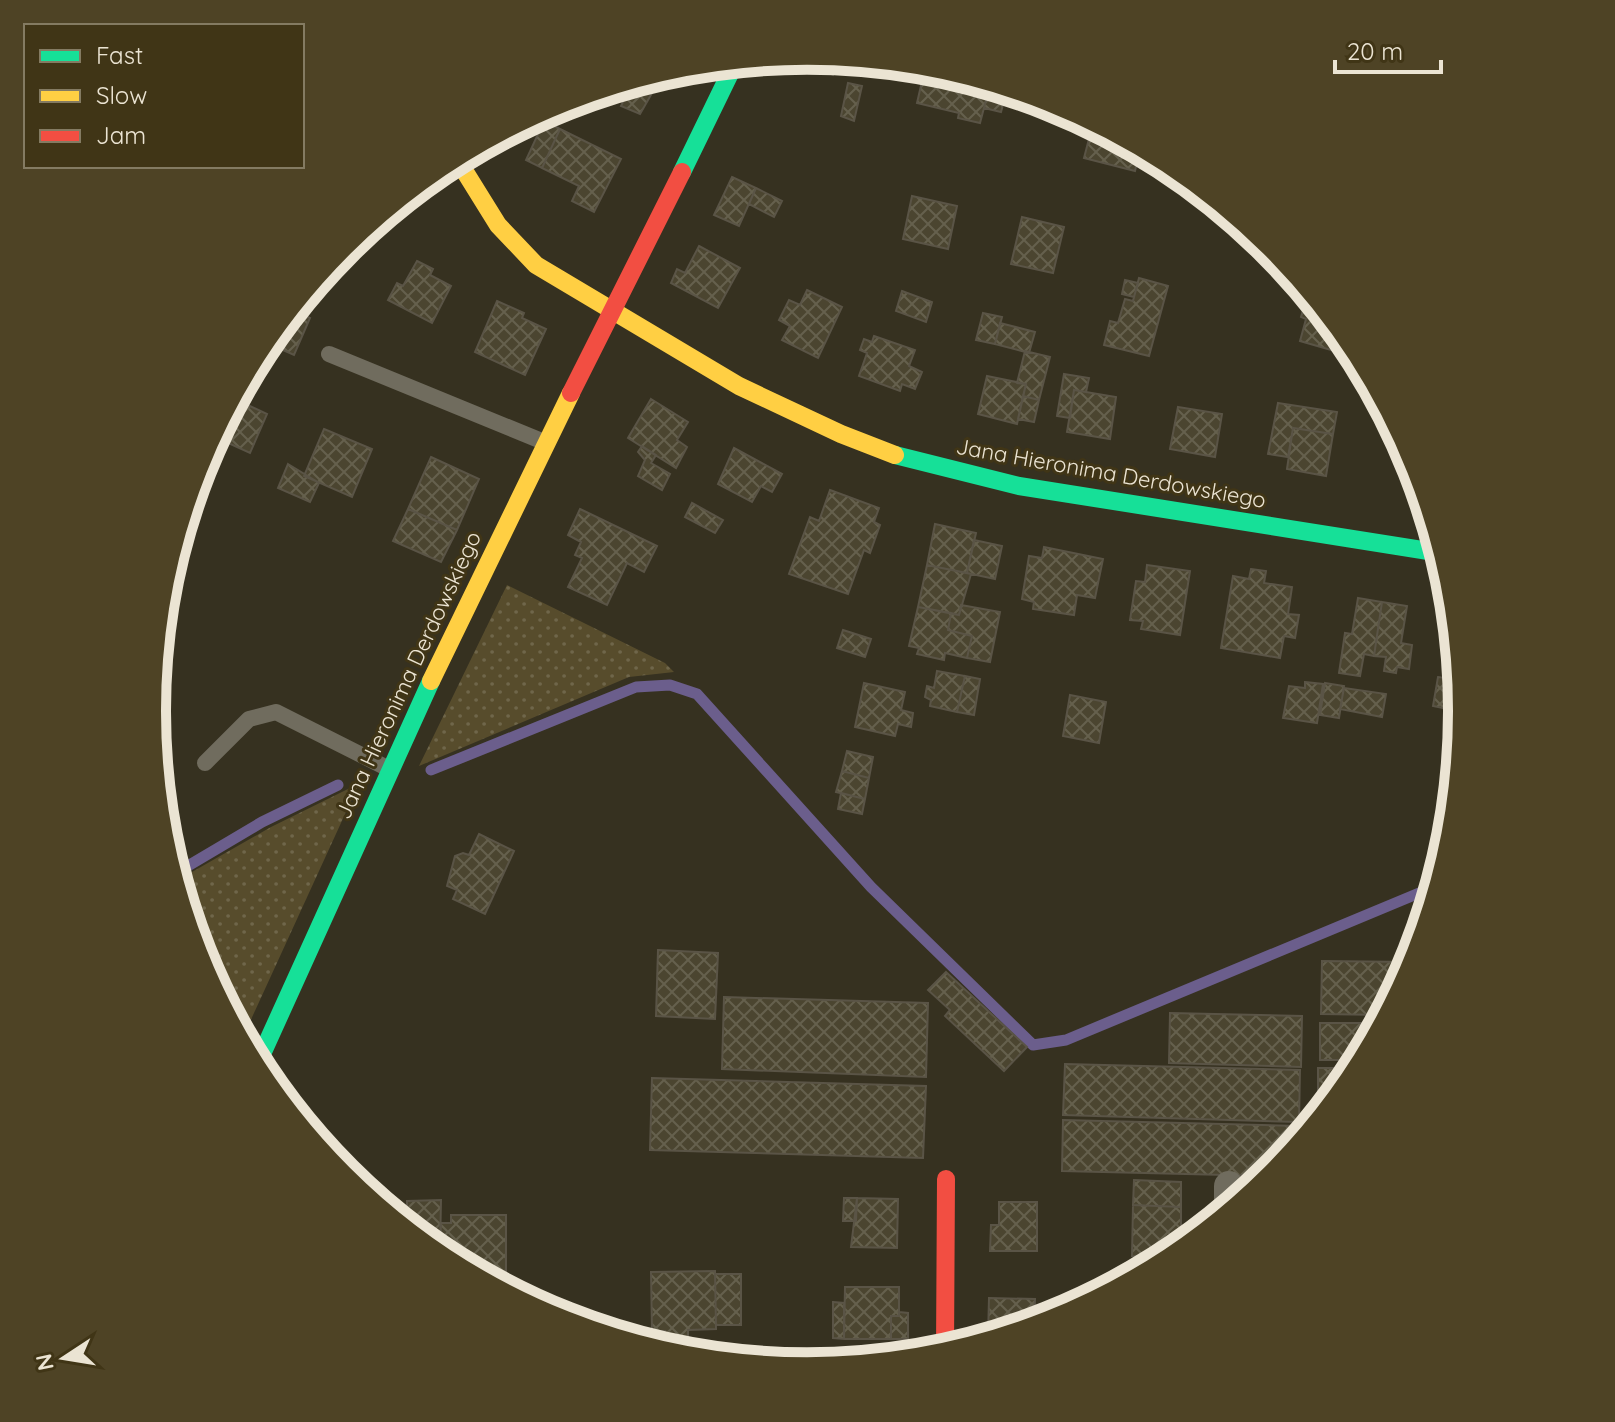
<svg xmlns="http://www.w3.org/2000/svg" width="1615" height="1422" viewBox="0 0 1615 1422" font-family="Quicksand,sans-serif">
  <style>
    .grass { fill: url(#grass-dots) }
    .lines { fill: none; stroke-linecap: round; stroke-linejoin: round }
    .stream { stroke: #6b5e8c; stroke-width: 11 }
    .building { fill: url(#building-cross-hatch); stroke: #5a5446; stroke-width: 2 }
    .lane { stroke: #706c5e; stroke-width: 16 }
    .street { stroke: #706c5e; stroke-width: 30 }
    .fast { stroke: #16e098; stroke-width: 18 }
    .slow { stroke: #ffcf43; stroke-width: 18 }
    .jam { stroke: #f24e42; stroke-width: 18 }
    .labels { text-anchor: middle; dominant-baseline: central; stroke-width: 6; stroke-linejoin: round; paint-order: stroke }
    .street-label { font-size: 22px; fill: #ebe4d3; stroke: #403516 }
    .rim { fill: none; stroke: #ebe4d3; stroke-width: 10 }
  </style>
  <defs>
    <pattern id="grass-dots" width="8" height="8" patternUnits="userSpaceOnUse" patternTransform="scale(2)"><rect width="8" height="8" fill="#574c2c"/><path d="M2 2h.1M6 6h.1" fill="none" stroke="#6f664a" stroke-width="1.8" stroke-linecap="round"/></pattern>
    <pattern id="building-cross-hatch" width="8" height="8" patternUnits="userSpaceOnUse" patternTransform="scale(2)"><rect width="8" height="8" fill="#4b4530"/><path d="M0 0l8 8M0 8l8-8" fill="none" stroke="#65604d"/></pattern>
  </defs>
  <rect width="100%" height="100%" fill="#363120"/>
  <!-- grass -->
  <path class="grass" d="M507,585L665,663L674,672L629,677L419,766Z
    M350,788H357L243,1037L202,961L178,880L271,827Z"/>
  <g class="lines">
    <!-- stream -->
    <path class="stream" d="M431,770L636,687L670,685L697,694L871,887L1033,1045L1066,1040L1436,886
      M176,873L262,822L338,785"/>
  </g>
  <!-- building -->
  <path class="building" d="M808,56L841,59L833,75L796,57Z
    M877,63L910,66V81L876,66Z
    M925,68L990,85L980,123L958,118L959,113L917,103Z
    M663,74L640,114L621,106L627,94L616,88Z
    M848,83L862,86L854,121L841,116Z
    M990,85L1007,90L1001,112L984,108Z
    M1079,117L1140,150L1135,171L1084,158L1091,131L1076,127Z
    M544,121L560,129L542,168L526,160Z
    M560,129L621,159L594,212L572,201L579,186L542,168Z
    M732,177L756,188L739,226L714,215Z
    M756,188L782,201L774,217L749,204Z
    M912,196L957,206L948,249L903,239Z
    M1022,217L1064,227L1053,273L1011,264Z
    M699,246L740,268L718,308L671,283L677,269L685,273Z
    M417,261L433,269L430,275L451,286L432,323L388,300L397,283L403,286Z
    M1139,278L1168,286L1149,356L1104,345L1110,321L1118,323L1125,299L1133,301Z
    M1125,280L1138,283L1134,297L1122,294Z
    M807,290L842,307L818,358L782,340L790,326L779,320L789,300L800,305Z
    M902,291L932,302L926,322L896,311Z
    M1308,293L1343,335L1338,352L1300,341L1306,319L1301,317Z
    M497,301L524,313L522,318L546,329L525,375L475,352Z
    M299,303L295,311L310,318L294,355L267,343Z
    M983,313L1002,317L995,344L976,340Z
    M1000,323L1035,332L1029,353L995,344Z
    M874,336L915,350L909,366L922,372L915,389L902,384L900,391L859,376L867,353L860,350L864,339L872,342Z
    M1025,351L1050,357L1039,400L1023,396L1026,384L1017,383Z
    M1064,374L1089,378L1086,392L1074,390L1070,418L1057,416Z
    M987,376L1026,384L1017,424L978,414Z
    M1074,390L1116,397L1110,439L1067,432Z
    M1023,396L1039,400L1034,422L1018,419Z
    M235,399L267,414L250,453L215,437Z
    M651,399L688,422L677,440L687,447L676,468L628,438Z
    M1278,403L1337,412L1333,434L1293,428L1288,457L1268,454Z
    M1178,407L1222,414L1215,457L1170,449Z
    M1293,428L1333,434L1326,476L1287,469Z
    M324,429L372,449L352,497L304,476Z
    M215,437L222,440L212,462L203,458Z
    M642,446L656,455L651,463L670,474L662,490L638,476L645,460L638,452Z
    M734,448L782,474L772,492L761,486L752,502L718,484Z
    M1407,450L1413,461L1415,468L1405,467Z
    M431,457L479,479L457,530L408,509Z
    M288,464L319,483L310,502L278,488Z
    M1417,474L1422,490L1414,489Z
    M830,490L879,508L874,522L880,525L870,553L864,550L848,594L789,574L810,517L819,521Z
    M692,503L723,520L715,533L685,517Z
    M408,509L457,530L441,562L393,541Z
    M580,509L657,546L644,572L627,563L607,605L568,587L582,558L575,555L581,542L568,535Z
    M935,524L976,533L967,573L927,565Z
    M974,540L1002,546L995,579L967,573Z
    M1044,547L1103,559L1095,598L1077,595L1074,615L1033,609L1034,602L1022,599L1029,556L1042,558Z
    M927,565L971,574L959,615L918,607Z
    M1147,565L1190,571L1180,635L1141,629L1143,621L1130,620L1136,581L1145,582Z
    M1251,569L1266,571L1264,583L1292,587L1288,614L1299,615L1295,638L1284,636L1280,658L1221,648L1233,576L1249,579Z
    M1358,598L1382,602L1374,656L1364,654L1360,676L1339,673L1345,633L1352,634Z
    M1382,602L1407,606L1401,643L1412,645L1409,669L1397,667L1396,673L1384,671L1386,657L1374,656Z
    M961,605L1000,612L990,662L967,658L972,636L948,630L951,613L959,615Z
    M918,607L951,613L948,630L972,636L967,658L945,653L944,660L917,654L919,648L909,646Z
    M843,630L871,639L865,657L837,648Z
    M937,671L965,676L957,712L930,706L931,700L925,697L927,686L934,688Z
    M965,676L980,679L974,715L957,712Z
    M1438,677L1453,679L1448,709L1433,706Z
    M1305,682L1323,684L1317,723L1283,718L1289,686L1305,688Z
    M864,683L905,692L901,710L913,713L911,727L898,724L895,736L855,727Z
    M1325,683L1344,686L1339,718L1320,715Z
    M1344,688L1386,694L1382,717L1340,709Z
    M1451,691L1461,692L1462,711L1448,709Z
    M1070,695L1106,702L1099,743L1063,736Z
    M847,751L873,757L869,778L842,771Z
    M842,771L869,778L865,799L836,792Z
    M841,793L865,799L862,814L838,809Z
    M479,834L514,851L485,914L453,899L457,890L447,886L455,856L463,853L469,855Z
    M658,950L718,953L715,1019L656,1016Z
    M1322,961L1412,962L1384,1015L1321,1014Z
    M946,972L1027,1047L1004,1071L945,1016L950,1010L928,990Z
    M724,997L928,1003L926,1077L722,1069Z
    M1170,1013L1302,1016L1301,1067L1169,1063Z
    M1320,1023H1380L1360,1060H1320Z
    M1065,1064L1300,1070L1299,1122L1063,1115Z
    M1318,1068H1355L1318,1117Z
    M652,1078L926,1086L923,1158L650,1150Z
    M1063,1120L1299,1126L1298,1141L1268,1176L1062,1171Z
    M1134,1180L1181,1182V1207L1133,1205Z
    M844,1198H857L856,1221H843Z
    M857,1198L898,1199L897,1248L851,1247Z
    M441,1200L440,1250H436L407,1226V1201Z
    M999,1202H1037V1251H990L991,1225H999Z
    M1133,1205L1181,1207V1240H1186V1243L1169,1257L1132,1256Z
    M451,1215H506V1280H490L440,1253L441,1223H451Z
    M715,1271L716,1329L688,1330V1339L681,1346H672L666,1341L665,1331H652L651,1272Z
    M715,1274H741V1325H716Z
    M845,1287H899V1316H891V1339H844Z
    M989,1298L1035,1299L1034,1324L988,1337Z
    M833,1302L844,1303V1339L833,1338Z
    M899,1312L908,1313V1339H891V1316H899Z"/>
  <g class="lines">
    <!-- lane -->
    <path class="lane" d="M329,354L544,442
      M205,763L249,719L276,712L387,768"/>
    <!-- street -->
    <path class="street" d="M1229,1208V1186"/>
    <!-- fast -->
    <path class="fast" d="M682,172L735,63
      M895,455L1019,486L1441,553
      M257,1065L431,681"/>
    <!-- slow -->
    <path class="slow" d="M457,159L498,225L536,265L739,386L841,434L895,455
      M431,681L571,393"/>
    <!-- jam -->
    <path class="jam" d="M571,393L682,172
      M945,1350L946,1179"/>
  </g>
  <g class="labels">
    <!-- street labels -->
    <g class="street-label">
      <text transform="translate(1111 473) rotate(10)">Jana Hieronima Derdowskiego</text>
      <text transform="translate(408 675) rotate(-65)">Jana Hieronima Derdowskiego</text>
    </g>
  </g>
  <!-- crop -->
  <path d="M0 0H1615V1422H0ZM166 711a641 641 0 1 1 1282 0a641 641 0 1 1-1282 0Z" fill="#4e4325" fill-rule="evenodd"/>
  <path class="rim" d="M166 711a641 641 0 1 1 1282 0a641 641 0 1 1-1282 0Z"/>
  <!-- legend -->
  <rect x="24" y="24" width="280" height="144" fill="#403516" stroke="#847b62" stroke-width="2"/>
  <rect x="40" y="50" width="40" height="12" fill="#16e098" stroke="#847b62" stroke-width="2"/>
  <text x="96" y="64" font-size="24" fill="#ebe4d3">Fast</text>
  <rect x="40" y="90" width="40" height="12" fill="#ffcf43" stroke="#847b62" stroke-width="2"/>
  <text x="96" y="104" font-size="24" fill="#ebe4d3">Slow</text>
  <rect x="40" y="130" width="40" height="12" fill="#f24e42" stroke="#847b62" stroke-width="2"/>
  <text x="96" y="144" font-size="24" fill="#ebe4d3">Jam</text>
  <!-- north arrow -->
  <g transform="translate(64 1358) rotate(258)" stroke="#403516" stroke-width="6" paint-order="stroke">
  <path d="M0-6L14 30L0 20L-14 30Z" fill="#ebe4d3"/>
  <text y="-12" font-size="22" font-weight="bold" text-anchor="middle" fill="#ebe4d3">N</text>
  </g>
  <!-- scale -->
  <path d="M1335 60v12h106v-12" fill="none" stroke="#ebe4d3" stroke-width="4"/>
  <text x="1347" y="60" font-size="24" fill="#ebe4d3" stroke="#403516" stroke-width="6" paint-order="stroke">20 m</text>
</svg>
